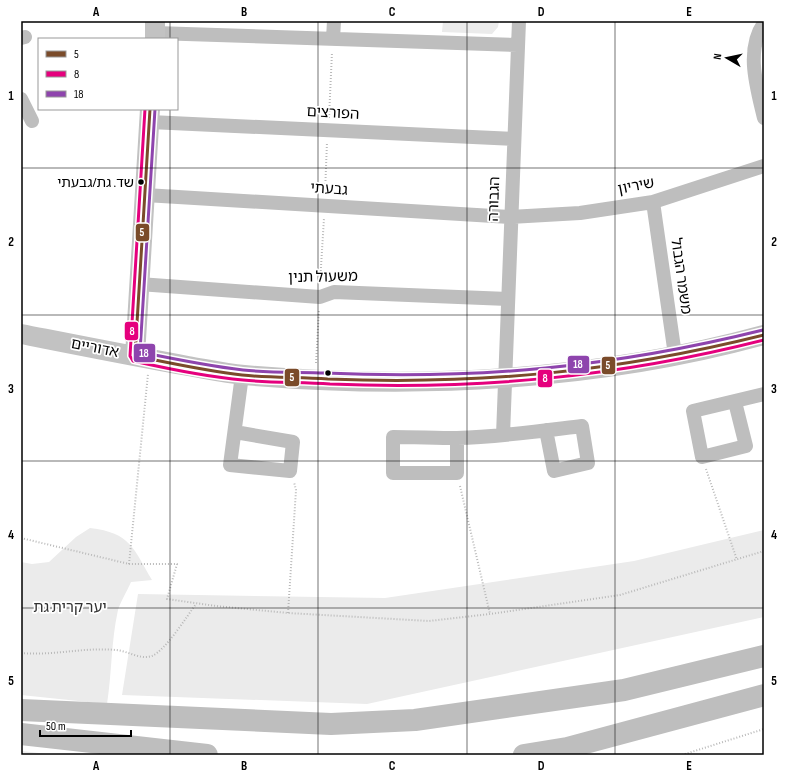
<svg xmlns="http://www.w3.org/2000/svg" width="785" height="776" viewBox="0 0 785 776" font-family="'Sofia Sans Condensed','Noto Sans Hebrew',sans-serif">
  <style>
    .green { fill: #ebebeb }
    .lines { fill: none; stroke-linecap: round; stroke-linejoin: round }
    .path { stroke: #b9b9b9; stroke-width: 2; stroke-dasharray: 1 2; stroke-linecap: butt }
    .street { stroke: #bebebe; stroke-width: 14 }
    .secondary { stroke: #c2c2c2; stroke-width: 20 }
    .highway { stroke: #bebebe; stroke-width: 22 }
    .bus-1-casing { stroke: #fff; stroke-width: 6 }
    .bus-2-casing { stroke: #fff; stroke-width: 6 }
    .bus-3-casing { stroke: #fff; stroke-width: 6 }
    .bus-1 { stroke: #7a4b2a; stroke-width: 3 }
    .bus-2 { stroke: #e5007d; stroke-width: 3 }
    .bus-3 { stroke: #8e44ad; stroke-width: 3 }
    .grid { fill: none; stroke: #000; stroke-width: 1; stroke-opacity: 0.55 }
    .bus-dot { fill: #000; stroke: #fff; stroke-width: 1.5 }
    .labels { text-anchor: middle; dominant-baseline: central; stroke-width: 3.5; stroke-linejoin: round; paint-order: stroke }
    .bus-label { font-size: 14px; fill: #000; stroke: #fff; text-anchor: end }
    .street-label { font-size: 15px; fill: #000; stroke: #fff }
    .park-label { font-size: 15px; fill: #313131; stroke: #fff }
    .line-badge { stroke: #fff; stroke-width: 1.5 }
    .badge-label { font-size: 11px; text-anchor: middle; font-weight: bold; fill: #fff }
    .neatline { fill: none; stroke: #000; stroke-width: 1.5 }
    .grid-label { font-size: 13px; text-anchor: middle; font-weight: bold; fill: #000 }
  </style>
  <rect width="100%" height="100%" fill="#fff"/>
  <!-- green -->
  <path class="green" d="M443,21H499L498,27L492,34L442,32Z
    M90,528C131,533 133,548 152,580L131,582C127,591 121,601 118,610C111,641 112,673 107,704L21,695V562L32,564L49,562L76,537Z
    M764,530V617L367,704L122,695L138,594L385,598L634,561Z
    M21,751L57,755H58H21Z"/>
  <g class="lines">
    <!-- path -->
    <path class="path" d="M329,118L332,52
      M325,193L327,142
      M320,283L324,218
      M316,363L319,310
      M706,469L737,560
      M460,486L490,614
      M21,538L129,564H177L167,599L216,606L288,613L429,621L490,614L620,595L764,551
      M129,564L148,374
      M288,613L296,490L294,482
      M21,653C53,656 84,647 116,650C128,651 140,660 152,656C166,650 187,616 196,604
      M682,755L764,729"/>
    <!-- street -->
    <path class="street" d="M764,23C745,50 757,88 764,118
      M155,33L518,45
      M21,38L25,37
      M333,39L334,21
      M21,99L32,121
      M150,122L514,139
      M145,195L510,217L580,213L653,202L764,166
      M653,202L675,355
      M139,284L320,297L334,292L508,299
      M735,402L746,446L702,457L693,411L764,394
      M235,432L293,442L290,471L230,465L242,375
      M503,435L519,21
      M457,438V473H393V437C414,437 436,438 457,438C499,437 541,431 582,426L588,463L554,471L546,430"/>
    <!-- secondary -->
    <path class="secondary" d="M155,39V21
      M21,334C77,345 132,356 188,366C206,369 225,373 244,375C416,390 597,381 764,335
      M135,356L150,109"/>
    <!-- highway -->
    <path class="highway" d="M21,710L331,724L415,720L624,690L764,656
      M21,734L207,755
      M524,755L567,748L764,695"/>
    <!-- bus-1 casing -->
    <g class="bus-1-casing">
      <path id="bus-1" d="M135,356C170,363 206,371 242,375C270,378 299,377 328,379C480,385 616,372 764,335
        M135,356L150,109"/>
    </g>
    <!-- bus-2 casing -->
    <g class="bus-2-casing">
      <path id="bus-2" d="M145,109L130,356L133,361C169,369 207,377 243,380C272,383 301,382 330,384C480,390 618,377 764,340"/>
    </g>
    <!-- bus-3 casing -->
    <g class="bus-3-casing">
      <path id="bus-3" d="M155,109L140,352C174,359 208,366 243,370C270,373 298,372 325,373C478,380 614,367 763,330"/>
    </g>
    <!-- bus-1 -->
    <use href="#bus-1" class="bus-1"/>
    <!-- bus-2 -->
    <use href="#bus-2" class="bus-2"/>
    <!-- bus-3 -->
    <use href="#bus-3" class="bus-3"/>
  </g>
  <!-- grid -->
  <path class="grid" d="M170,21V39M318,21V755M467,21V755M615,21V755M170,109V755M21,168H764M21,315H764M21,461H764M21,608H764"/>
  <!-- markers -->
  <g class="bus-dot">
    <circle cx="141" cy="182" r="3.5"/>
    <circle cx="328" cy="373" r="3.5"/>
  </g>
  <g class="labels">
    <!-- bus labels -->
    <g class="bus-label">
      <text x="134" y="182">שד. גת/גבעתי</text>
    </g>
    <!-- street labels -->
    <g class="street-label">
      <text transform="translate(333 113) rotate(3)">הפורצים</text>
      <text transform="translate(636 186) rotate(-11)">שיריון</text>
      <text transform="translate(329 189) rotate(4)">גבעתי</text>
      <text transform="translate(494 199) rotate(-88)">הגבורה</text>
      <text transform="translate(681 276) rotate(82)">משמר הגבול</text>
      <text transform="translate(323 277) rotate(-1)">משעול תנין</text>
      <text transform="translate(95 348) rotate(11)">אדוריים</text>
    </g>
    <!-- park labels -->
    <g class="park-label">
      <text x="70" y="607">יער קרית גת</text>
    </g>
  </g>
  <g class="line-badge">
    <rect x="135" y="223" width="15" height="19" rx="4" fill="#7a4b2a"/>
    <rect x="124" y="321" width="15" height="20" rx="4" fill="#e5007d"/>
    <rect x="133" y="343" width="23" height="20" rx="4" fill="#8e44ad"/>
    <rect x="567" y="355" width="23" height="19" rx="4" fill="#8e44ad"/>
    <rect x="601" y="356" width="15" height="19" rx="4" fill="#7a4b2a"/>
    <rect x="284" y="368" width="16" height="19" rx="4" fill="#7a4b2a"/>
    <rect x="537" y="369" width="16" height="19" rx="4" fill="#e5007d"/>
  </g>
  <g class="badge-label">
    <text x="142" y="236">5</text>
    <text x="132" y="335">8</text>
    <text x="144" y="357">18</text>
    <text x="578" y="368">18</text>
    <text x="608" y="369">5</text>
    <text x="292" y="381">5</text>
    <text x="545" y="382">8</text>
  </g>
  <!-- border -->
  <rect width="785" height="776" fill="none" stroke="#ffffff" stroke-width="44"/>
  <!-- legend -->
  <rect x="38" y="38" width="140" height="72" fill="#ffffff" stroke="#999999"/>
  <rect x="46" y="51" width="20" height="6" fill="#7a4b2a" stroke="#999999"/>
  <text x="74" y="58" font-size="12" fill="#000000">5</text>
  <rect x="46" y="71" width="20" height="6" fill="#e5007d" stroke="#999999"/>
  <text x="74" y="78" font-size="12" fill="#000000">8</text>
  <rect x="46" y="91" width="20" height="6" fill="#8e44ad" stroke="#999999"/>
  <text x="74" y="98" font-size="12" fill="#000000">18</text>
  <!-- north arrow -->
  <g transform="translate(727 58) rotate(279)" stroke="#ffffff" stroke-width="3" paint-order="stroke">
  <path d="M0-3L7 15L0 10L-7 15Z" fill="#000000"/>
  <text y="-6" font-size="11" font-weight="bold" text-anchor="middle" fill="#000000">N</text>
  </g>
  <!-- scale -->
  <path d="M40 730v6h91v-6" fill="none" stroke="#000000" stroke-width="2"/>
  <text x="46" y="730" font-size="12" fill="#000000" stroke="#ffffff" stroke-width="3" paint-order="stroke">50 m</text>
  <rect x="22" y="22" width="741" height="732" class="neatline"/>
  <g class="grid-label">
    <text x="96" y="16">A</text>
    <text x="244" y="16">B</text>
    <text x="392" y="16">C</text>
    <text x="541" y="16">D</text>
    <text x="689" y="16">E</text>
    <text x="11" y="100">1</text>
    <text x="774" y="100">1</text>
    <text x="11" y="246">2</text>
    <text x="774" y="246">2</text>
    <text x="11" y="393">3</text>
    <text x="774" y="393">3</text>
    <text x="11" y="539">4</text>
    <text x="774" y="539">4</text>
    <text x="11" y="685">5</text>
    <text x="774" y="685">5</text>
    <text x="96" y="770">A</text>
    <text x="244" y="770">B</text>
    <text x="392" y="770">C</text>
    <text x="541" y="770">D</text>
    <text x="689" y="770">E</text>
  </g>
</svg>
